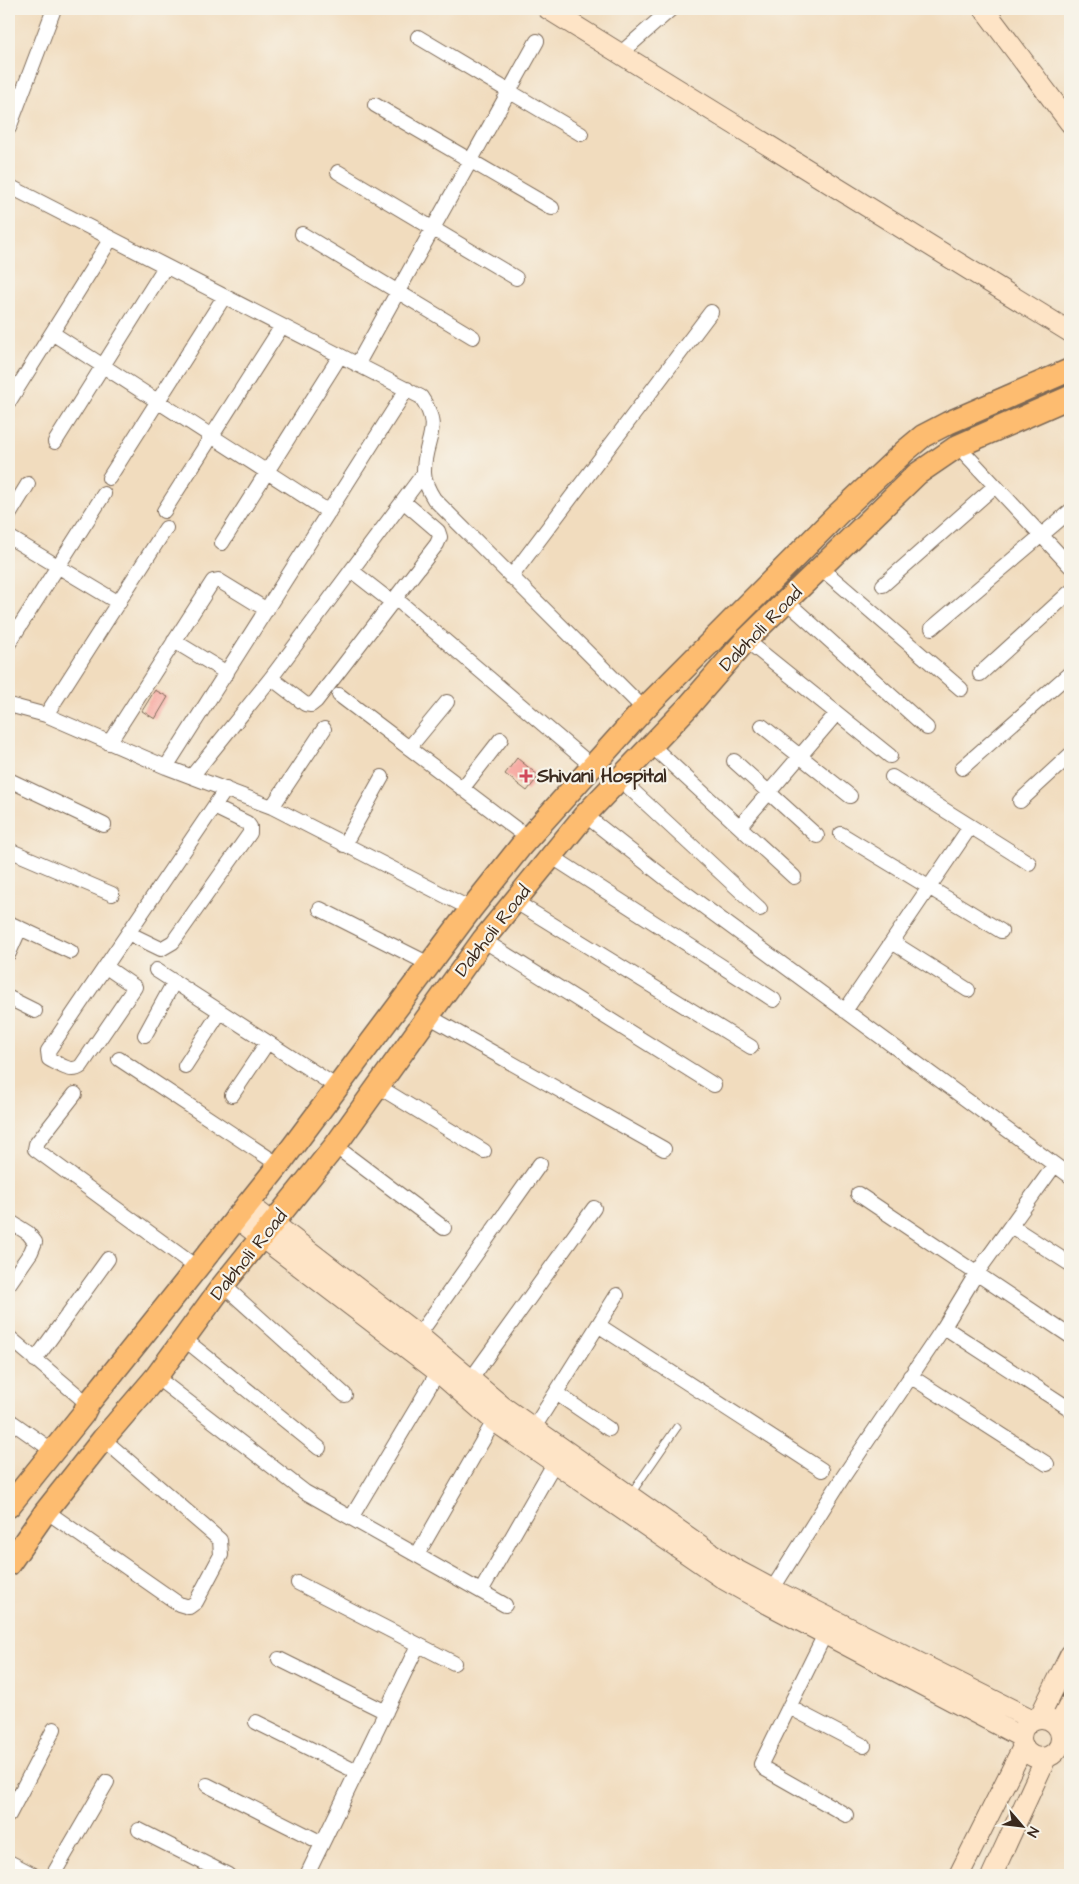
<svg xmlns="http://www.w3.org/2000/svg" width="1079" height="1884" viewBox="0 0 1079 1884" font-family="'Architects Daughter',sans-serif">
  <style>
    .building { fill: #f79f98 }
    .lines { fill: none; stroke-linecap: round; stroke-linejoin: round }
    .lane-casing { stroke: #7b6856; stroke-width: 9 }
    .street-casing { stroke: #7b6856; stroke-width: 16 }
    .secondary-casing { stroke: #7b6856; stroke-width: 22 }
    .primary-casing { stroke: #7b6856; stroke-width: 25 }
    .lane { stroke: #fff; stroke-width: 7 }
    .street { stroke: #fff; stroke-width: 14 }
    .secondary { stroke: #fee4c6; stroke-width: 20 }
    .primary { stroke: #fdbc70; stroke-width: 22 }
    .poi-dot { fill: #d1495b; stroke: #f7f3e8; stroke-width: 2 }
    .labels { text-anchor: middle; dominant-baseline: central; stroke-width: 4.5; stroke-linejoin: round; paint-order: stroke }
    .street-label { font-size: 19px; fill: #3b2a1e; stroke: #f7f3e8 }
    .poi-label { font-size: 19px; font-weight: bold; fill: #3b2a1e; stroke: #f7f3e8; text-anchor: start }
  </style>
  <rect width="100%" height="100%" fill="#f7f3e8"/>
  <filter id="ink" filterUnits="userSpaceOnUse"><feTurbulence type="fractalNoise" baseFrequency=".02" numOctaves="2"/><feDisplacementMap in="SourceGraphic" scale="10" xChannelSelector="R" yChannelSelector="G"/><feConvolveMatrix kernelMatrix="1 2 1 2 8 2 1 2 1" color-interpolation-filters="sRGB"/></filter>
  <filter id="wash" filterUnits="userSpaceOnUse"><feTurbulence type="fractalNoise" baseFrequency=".0096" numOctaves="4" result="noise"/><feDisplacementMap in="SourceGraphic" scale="20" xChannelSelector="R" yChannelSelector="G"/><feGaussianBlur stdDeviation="1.12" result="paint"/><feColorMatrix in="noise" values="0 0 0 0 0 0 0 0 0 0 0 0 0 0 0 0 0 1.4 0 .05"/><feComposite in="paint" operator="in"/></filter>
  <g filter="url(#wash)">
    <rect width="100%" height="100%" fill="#f1dcbe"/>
    <g id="blocks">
      <!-- building -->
      <path class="building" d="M155,690L168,697L155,719L142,711Z
        M517,758L539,776L527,791L505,774Z"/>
    </g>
  </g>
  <g filter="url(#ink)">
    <use href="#blocks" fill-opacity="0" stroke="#7b6856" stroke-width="1"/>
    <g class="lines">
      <!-- lane casing -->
      <g class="lane-casing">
        <path id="lane" d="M630,1495L677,1427"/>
      </g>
      <!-- street casing -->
      <g class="street-casing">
        <path id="street" d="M418,37L581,134
          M621,53L671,9
          M375,105L552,208
          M9,128L54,9
          M338,172L516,278
          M9,186L421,397C444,430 423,440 424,473C424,482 429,491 434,499L644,709
          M302,234L473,337
          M52,333L329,512
          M357,365L537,41
          M10,400L110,240
          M55,442L165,267
          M958,446L1070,566
          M109,478L224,297
          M164,511L282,326
          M9,515L28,484
          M9,537L119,603
          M222,543L340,356
          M821,568L961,689
          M352,571L393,603
          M511,577L711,312
          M883,585L995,486
          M786,601L927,728
          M402,604L592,766
          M932,628L1070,511
          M746,640L890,756
          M174,641L227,673
          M9,643L104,494
          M980,674L1070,592
          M271,678L305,704L311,705L316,701L437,544L440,537L438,531L403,501
          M339,695L528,838
          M9,705L46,715L166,767L272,807L471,909
          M46,715L166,528
          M762,726L850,796
          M109,743L213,581L218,580L267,610
          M652,746L794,877
          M409,748L447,702
          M734,761L817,836
          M166,767L407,389
          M962,768L1070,673
          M192,776L271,678L424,473
          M892,777L1029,863
          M620,779L760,909
          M9,780L104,825
          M462,789L501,739
          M1020,801L1070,755
          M272,807L324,729
          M585,815L669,881L1070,1176
          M740,826L836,714
          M841,834L1001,931
          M344,845L382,777
          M9,850L112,894
          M551,856L774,1000
          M516,902L751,1047
          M320,909L429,964
          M9,923L71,952
          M128,933L161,949L173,942L250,833V827L247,823L214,807
          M483,940L714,1085
          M892,942L968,990
          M9,953L20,928
          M106,967L135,987L81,1066C71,1074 59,1064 49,1059L48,1051L226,789
          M156,970L337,1087
          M9,998L35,1011
          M845,1011L970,827
          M430,1017L664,1149
          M145,1035L174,982
          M119,1059L279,1165
          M185,1066L220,1012
          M379,1087L484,1151
          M75,1094L36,1144L35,1149L196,1267
          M232,1095L267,1043
          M335,1146L444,1228
          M858,1194L1070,1336
          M9,1221L28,1233L35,1242L31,1252L9,1284
          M1011,1226L1070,1264
          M223,1285L345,1395
          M598,1325L822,1470
          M944,1327L1070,1409
          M9,1337L88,1404
          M183,1338L319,1448
          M413,1343L540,1164
          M35,1360L108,1259
          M910,1376L1047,1464
          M156,1377L305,1492L505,1605
          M466,1386L594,1208
          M556,1393L609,1429
          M9,1420L53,1451
          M530,1434L617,1295
          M46,1511L179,1604L189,1607L196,1602L221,1555L220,1540L103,1439
          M351,1518L438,1372
          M417,1555L494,1421
          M298,1583L454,1663
          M481,1591L559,1455
          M768,1596L843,1477L944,1327L976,1274L1054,1166
          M828,1628L761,1764L765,1769L846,1815
          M279,1659L386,1712
          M789,1707L864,1746
          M256,1722L357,1772
          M207,1785L322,1843
          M9,1815L54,1729
          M139,1830L228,1875
          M9,1862L34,1875
          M53,1875L107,1782
          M307,1875L418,1645"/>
      </g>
      <!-- secondary casing -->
      <g class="secondary-casing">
        <path id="secondary" d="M548,9L1070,332
          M984,9L1070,123
          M247,1203L418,1335L502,1406L731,1567L772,1589L1033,1720
          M235,1217L438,1372L494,1421L725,1580L764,1602L1021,1737
          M1039,1718L1070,1655
          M1021 1738a20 20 0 1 1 40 0a20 20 0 1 1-40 0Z
          M1058,1727L1070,1703
          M959,1875L1023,1747
          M992,1875L1046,1758"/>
      </g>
      <!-- primary casing -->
      <g class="primary-casing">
        <path id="primary" d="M9,1506L83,1414L88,1404L279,1165L471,909L521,846L644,709L838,514L905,451L923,436L948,423L1070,370
          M9,1564L46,1511L103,1439L156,1377L223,1285L335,1146L483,940L585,815L687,708L746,640L917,474L958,446L1070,397"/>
      </g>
      <!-- lane -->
      <use href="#lane" class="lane"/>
      <!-- street -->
      <use href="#street" class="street"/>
      <!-- secondary -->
      <use href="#secondary" class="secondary"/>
      <!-- primary -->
      <use href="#primary" class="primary"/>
    </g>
  </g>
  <!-- markers -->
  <path class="poi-dot" d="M523.5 768.5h5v5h5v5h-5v5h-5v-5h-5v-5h5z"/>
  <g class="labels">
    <!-- street labels -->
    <g class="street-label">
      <text transform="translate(761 629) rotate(-46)">Dabholi Road</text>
      <text transform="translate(493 931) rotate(-52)">Dabholi Road</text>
      <text transform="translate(249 1255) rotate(-51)">Dabholi Road</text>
    </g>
    <!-- poi labels -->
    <g class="poi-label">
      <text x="537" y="776">Shivani Hospital</text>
    </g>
  </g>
  <!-- margin -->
  <rect width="1079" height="1884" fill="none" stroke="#f7f3e8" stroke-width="30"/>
  <!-- north arrow -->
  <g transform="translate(1022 1826) rotate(118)" stroke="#f7f3e8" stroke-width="4" paint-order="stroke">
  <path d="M0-4L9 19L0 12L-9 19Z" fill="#3b2a1e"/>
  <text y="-8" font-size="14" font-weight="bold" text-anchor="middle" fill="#3b2a1e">N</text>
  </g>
</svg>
